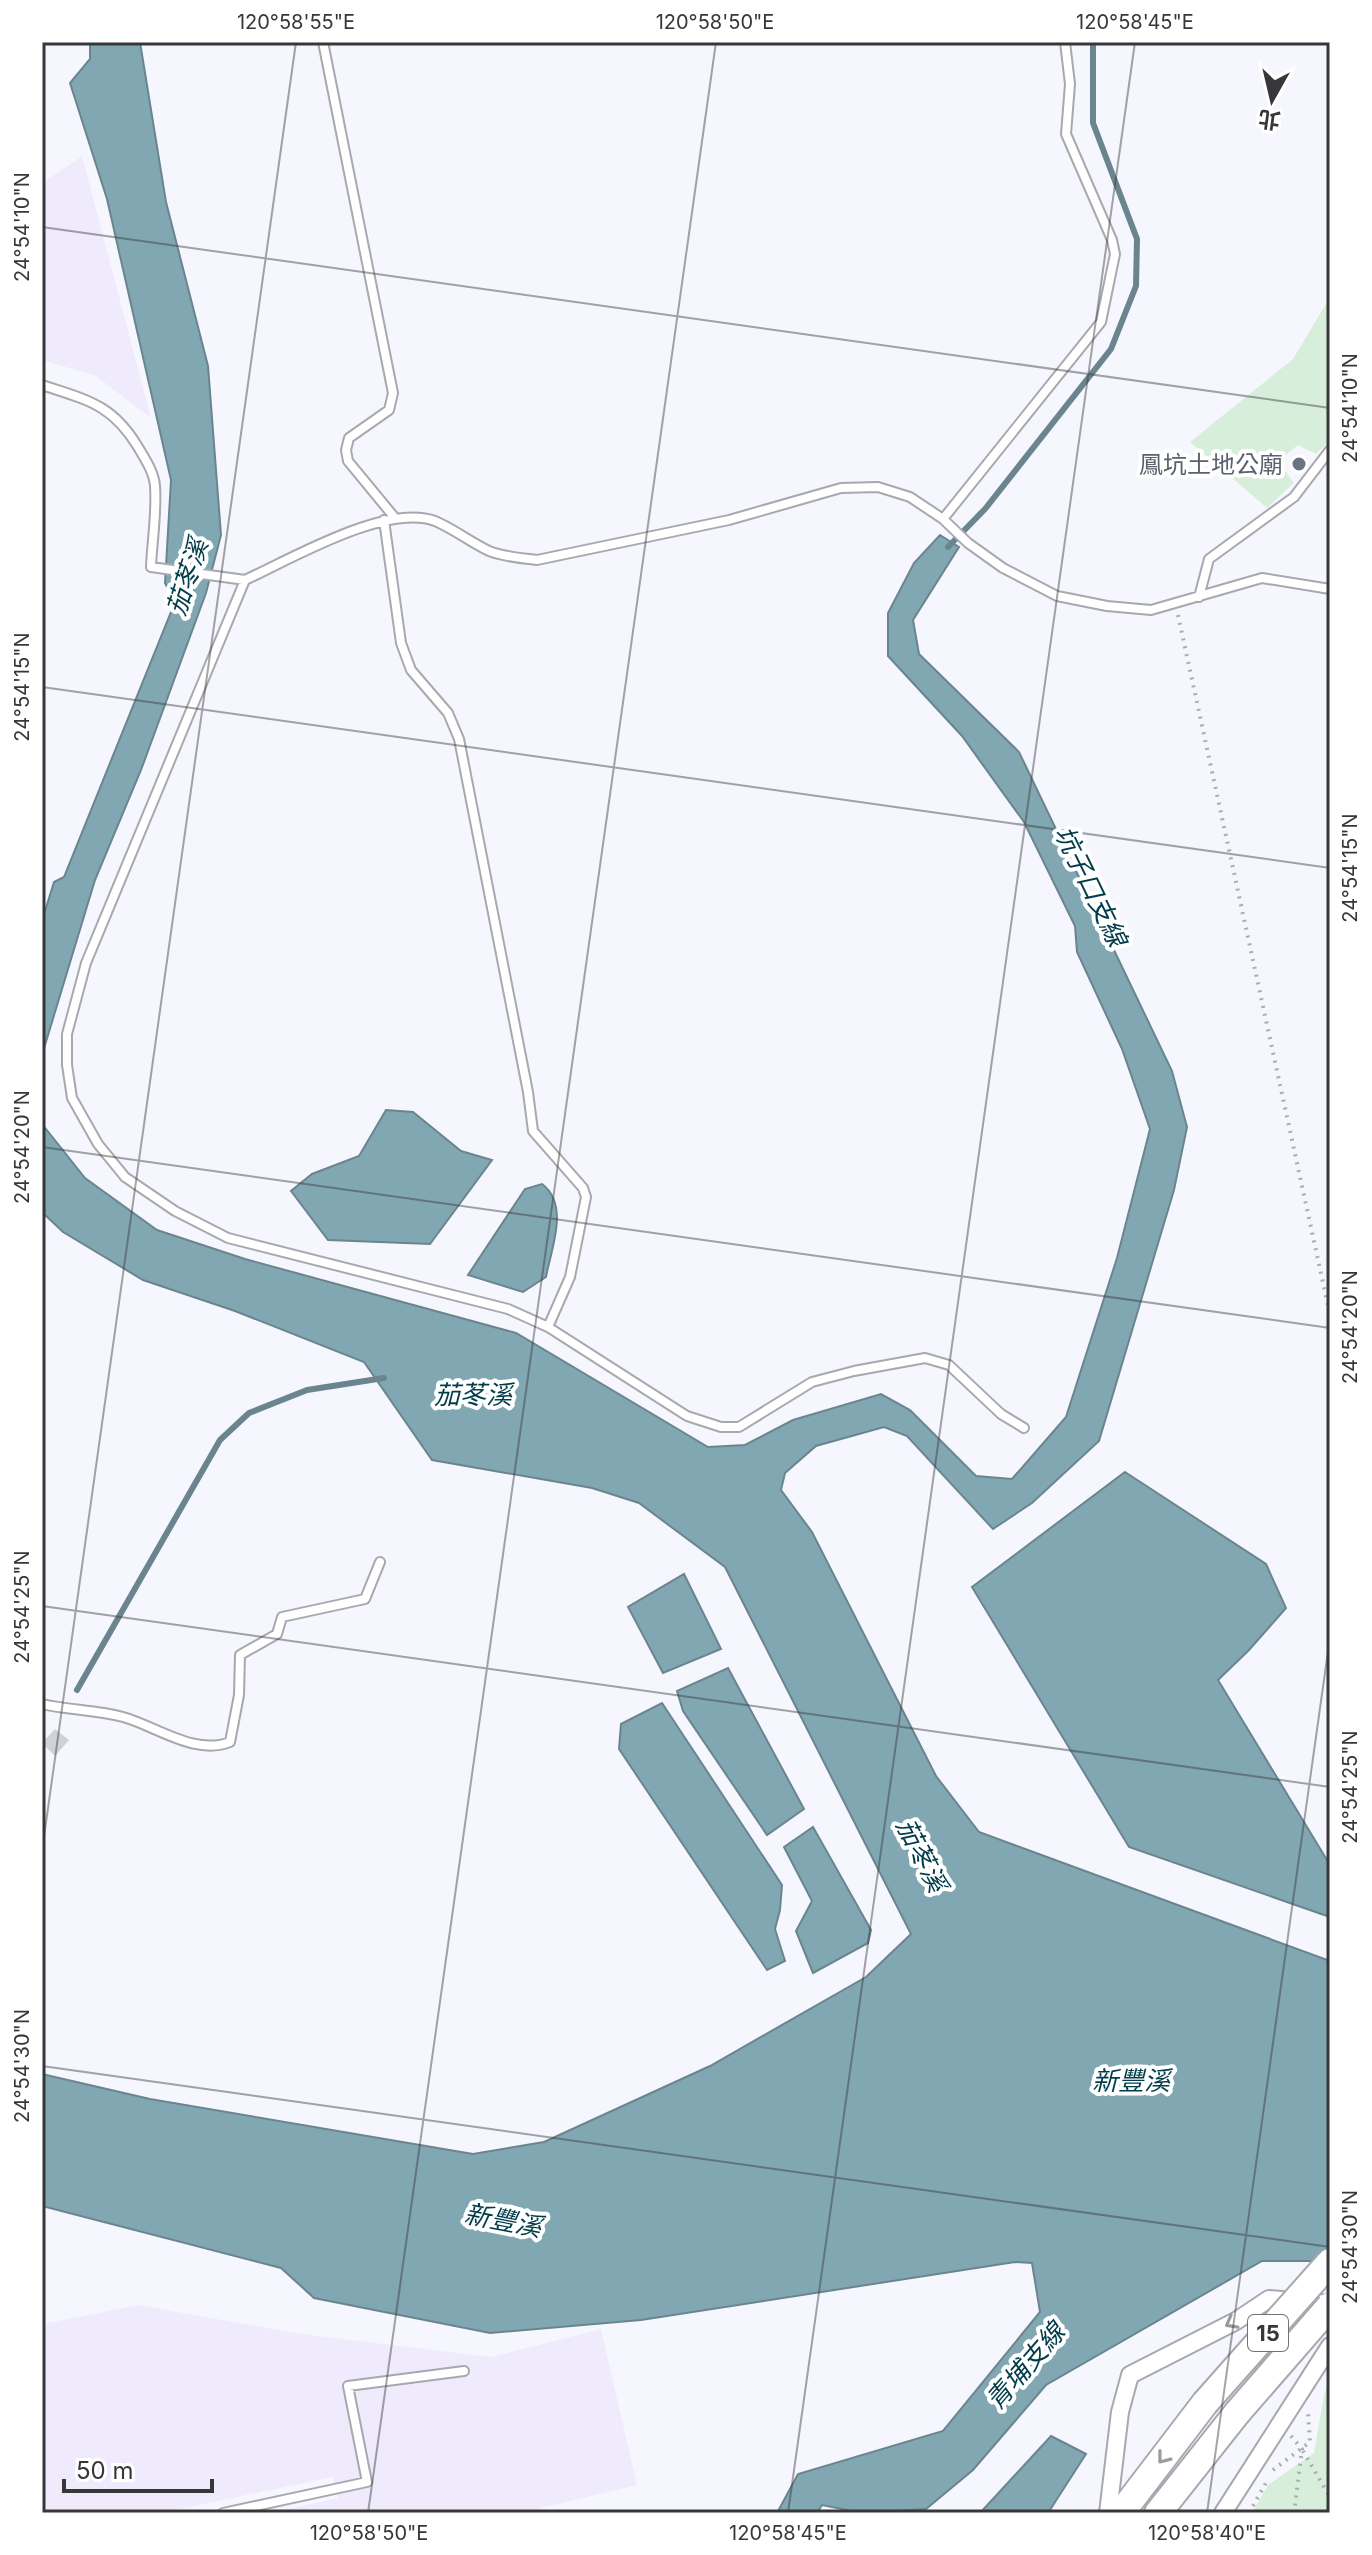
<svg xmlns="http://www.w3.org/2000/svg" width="1372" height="2555" viewBox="0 0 1372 2555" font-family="Inter,'Noto Sans TC',sans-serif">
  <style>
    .industrial { fill: #efebfc }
    .green { fill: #d7efda }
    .water { fill: #81a7b3; stroke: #6b858f; stroke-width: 2 }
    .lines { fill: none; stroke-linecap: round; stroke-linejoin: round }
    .stream { stroke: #6b858f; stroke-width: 6 }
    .building { fill: #d1d1d9 }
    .service-casing { stroke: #a8a8af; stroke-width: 12 }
    .minor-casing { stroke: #a8a8af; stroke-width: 20 }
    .primary-casing { stroke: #a8a8af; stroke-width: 30 }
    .path { stroke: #acadb2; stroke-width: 4; stroke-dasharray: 2 6; stroke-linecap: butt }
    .service { stroke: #fff; stroke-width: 8 }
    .minor { stroke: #fff; stroke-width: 16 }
    .primary { stroke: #fff; stroke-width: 26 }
    .primary-bridge-casing { stroke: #a8a8af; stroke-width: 30; stroke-linecap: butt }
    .primary-bridge { stroke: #fff; stroke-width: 26 }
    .oneway { stroke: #9b9b9c }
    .ticks { fill: none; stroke: #37373a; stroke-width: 2; stroke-opacity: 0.45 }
    .worship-dot { fill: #6b7280; stroke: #fff; stroke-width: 3 }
    .labels { text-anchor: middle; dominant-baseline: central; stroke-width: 8; stroke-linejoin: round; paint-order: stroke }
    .shield { fill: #fff; stroke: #737375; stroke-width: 2 }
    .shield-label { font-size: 22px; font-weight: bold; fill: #37373a }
    .worship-label { font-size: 24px; fill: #5b616d; stroke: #fff; text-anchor: end }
    .water-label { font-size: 26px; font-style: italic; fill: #003c4a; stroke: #fff }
    .neatline { fill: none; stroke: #37373a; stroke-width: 3 }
    .ticks-label { font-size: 20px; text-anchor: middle; fill: #37373a }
  </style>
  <rect width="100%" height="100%" fill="#f6f7fe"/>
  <!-- industrial -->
  <path class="industrial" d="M82,156L151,418L96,376L42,360V183Z
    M138,2305L301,2334L491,2357L601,2329L637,2485L541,2508V2513H270L338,2498L333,2477L160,2513H42V2324Z"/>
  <!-- green -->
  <path class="green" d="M1330,297V440L1316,454L1298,445L1278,461L1294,483L1267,508L1190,442L1293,359Z
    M1330,2381V2513H1252L1268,2485L1314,2453L1324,2395Z"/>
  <!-- water -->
  <path class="water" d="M90,42H140L166,202L208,366L221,535L206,593L141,770L95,880L42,1055V921L54,882L64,877L175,602L165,583L171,480L107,199L70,83L90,59Z
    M940,535L959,547L913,620L919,654L1019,752L1172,1071L1187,1127L1174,1190L1099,1441L1032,1503L993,1529L907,1436L884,1427L816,1446L785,1473L781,1490L812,1532L936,1776L979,1832L1330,1961V2261H1262L1046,2385L973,2470L926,2509L862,2513L822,2505L817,2513H777L798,2474L943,2431L1040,2312L1032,2263L1015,2262L641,2320L490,2333L314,2298L281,2268L42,2206V2074L150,2099L473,2154L544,2142L710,2066L866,1977L911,1934L725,1567L639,1503L592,1488L432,1460L364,1362L235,1311L143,1280L63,1232L42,1212V1124L85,1178L157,1230L245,1259L516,1333L708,1447L745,1445L793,1420L881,1394L910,1410L976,1476L1012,1479L1066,1417L1117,1258L1150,1129L1122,1049L1077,952L1075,926L1024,822L962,736L888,656V613L914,563Z
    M386,1110L413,1112L461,1151L492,1160L430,1244L328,1240L291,1191L312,1174L359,1156Z
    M542,1184C570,1205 551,1249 546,1277L523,1292L468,1275L525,1189Z
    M1125,1472L1266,1564L1286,1608L1249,1650L1218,1680L1330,1865V1917L1129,1847L972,1587Z
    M684,1574L721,1649L663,1673L628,1607Z
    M728,1668L804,1809L767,1835L683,1711L677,1691Z
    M662,1703L782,1885L780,1910L775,1929L785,1961L767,1970L619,1749L621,1724Z
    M813,1827L871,1930L868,1943L813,1973L796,1931L812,1901L784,1847Z
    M1051,2436L1086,2454L1048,2513H980Z"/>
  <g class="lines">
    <!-- stream -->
    <path class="stream" d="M948,547L985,509L1111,349L1136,286L1137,239L1093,123V42
      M77,1690L220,1440L249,1413L307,1390L384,1378"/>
  </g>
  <!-- building -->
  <path class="building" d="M55,1729L69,1740L55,1756L42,1743Z"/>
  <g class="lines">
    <!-- service casing -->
    <g class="service-casing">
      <path id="service" d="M323,42L393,393L389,410L349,438L346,450L348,461L395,518
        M42,385C87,400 112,404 138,447C145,459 154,472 155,486C157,513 152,541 151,567L245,580
        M943,519L1101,322L1115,254L1112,240L1066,134L1070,84L1065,42
        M384,520L401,643L411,670L448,713L459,739L528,1092L533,1131L583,1188L586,1197L570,1277L548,1327
        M1199,597L1209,559L1294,497L1330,450
        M1024,1428L1001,1414L949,1365L925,1358L854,1371L812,1382L739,1427H721L687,1416L548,1327L508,1309L228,1238L175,1211L125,1177L98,1144L72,1098L67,1065V1034L86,963L245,580C291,559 386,503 435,521C454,529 470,542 489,551C504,557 521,558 537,560L729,520L841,488L878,487L910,497L943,519L968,543L1003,568L1057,596L1107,606L1151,610L1262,578L1330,589
        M42,1704C68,1710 97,1710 123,1717C156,1726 195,1756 230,1742L239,1695L240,1655L277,1634L282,1617L365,1599L380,1562
        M223,2513L367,2482L348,2386L464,2371"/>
    </g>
    <!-- minor casing -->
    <g class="minor-casing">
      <path id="minor" d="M1108,2513L1120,2412L1130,2375L1236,2321L1269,2299L1330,2304
        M1223,2513L1330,2346"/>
    </g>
    <!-- primary casing -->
    <g class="primary-casing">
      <path id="primary" d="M1121,2513L1205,2403
        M1158,2513L1237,2413"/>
    </g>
    <!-- path -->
    <path class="path" d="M1178,615L1330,1315
      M1291,2436L1302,2449L1294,2513
      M1303,2451L1330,2497
      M1273,2470L1310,2442L1308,2413
      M1249,2513L1267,2481"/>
    <!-- service -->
    <use href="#service" class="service"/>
    <!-- minor -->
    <use href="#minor" class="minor"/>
    <!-- primary -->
    <use href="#primary" class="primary"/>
    <!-- primary-bridge casing -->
    <g class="primary-bridge-casing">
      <path id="primary-bridge" d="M1205,2403L1330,2262
        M1237,2413L1330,2306"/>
    </g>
    <!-- primary-bridge -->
    <use href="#primary-bridge" class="primary-bridge"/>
  </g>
  <!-- one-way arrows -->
  <defs><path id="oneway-chevron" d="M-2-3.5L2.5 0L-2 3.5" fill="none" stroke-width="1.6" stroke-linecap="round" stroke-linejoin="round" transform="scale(2)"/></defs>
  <g class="oneway">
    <use href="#oneway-chevron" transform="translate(1231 2323) rotate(151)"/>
    <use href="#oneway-chevron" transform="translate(1163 2458) rotate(128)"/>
  </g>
  <!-- ticks -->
  <path class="ticks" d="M42,227L1330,408M42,687L1330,868M42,1147L1330,1328M42,1606L1330,1787M42,1851L296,42M42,2066L1330,2247M368,2513L716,42M788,2513L1135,42M1207,2513L1330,1637"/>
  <!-- markers -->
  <circle class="worship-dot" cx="1299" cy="464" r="8"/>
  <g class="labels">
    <!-- shield labels -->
    <rect class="shield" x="1248" y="2315" width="40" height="36" rx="6"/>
    <g class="shield-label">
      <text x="1268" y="2333">15</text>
    </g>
    <!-- worship labels -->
    <g class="worship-label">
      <text x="1283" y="464">鳳坑土地公廟</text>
    </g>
    <!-- water labels -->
    <g class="water-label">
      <text transform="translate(187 577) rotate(-72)">茄苳溪</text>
      <text transform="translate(1091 886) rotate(64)">坑子口支線</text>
      <text x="473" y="1394">茄苳溪</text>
      <text transform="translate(922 1855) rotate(63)">茄苳溪</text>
      <text x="1131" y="2080">新豐溪</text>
      <text transform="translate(503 2220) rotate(11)">新豐溪</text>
      <text transform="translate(1025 2366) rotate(-49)">青埔支線</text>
    </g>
  </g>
  <!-- border -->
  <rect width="1372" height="2555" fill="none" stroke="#ffffff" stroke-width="88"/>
  <!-- north arrow -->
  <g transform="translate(1272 100) rotate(188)" stroke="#ffffff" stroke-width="6" paint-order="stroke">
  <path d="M0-6L14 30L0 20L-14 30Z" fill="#37373a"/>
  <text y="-12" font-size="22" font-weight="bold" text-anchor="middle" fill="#37373a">北</text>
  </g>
  <!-- scale -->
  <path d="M64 2479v12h148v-12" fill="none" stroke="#37373a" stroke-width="4"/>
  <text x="76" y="2479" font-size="24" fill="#37373a" stroke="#ffffff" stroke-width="6" paint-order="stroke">50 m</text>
  <rect x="44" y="44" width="1284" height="2467" class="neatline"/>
  <g class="ticks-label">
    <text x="296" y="29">120°58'55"E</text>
    <text x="715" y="29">120°58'50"E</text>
    <text x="1135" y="29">120°58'45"E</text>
    <text transform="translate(22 227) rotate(-90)" y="7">24°54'10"N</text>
    <text transform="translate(1350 408) rotate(-90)" y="7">24°54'10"N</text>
    <text transform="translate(22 687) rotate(-90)" y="7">24°54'15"N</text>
    <text transform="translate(1350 868) rotate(-90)" y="7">24°54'15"N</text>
    <text transform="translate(22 1147) rotate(-90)" y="7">24°54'20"N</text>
    <text transform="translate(1350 1327) rotate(-90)" y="7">24°54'20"N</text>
    <text transform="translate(22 1607) rotate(-90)" y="7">24°54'25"N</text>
    <text transform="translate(1350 1787) rotate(-90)" y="7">24°54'25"N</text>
    <text transform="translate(22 2066) rotate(-90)" y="7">24°54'30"N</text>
    <text transform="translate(1350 2247) rotate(-90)" y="7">24°54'30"N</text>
    <text x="369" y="2540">120°58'50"E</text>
    <text x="788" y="2540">120°58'45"E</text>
    <text x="1207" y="2540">120°58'40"E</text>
  </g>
</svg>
